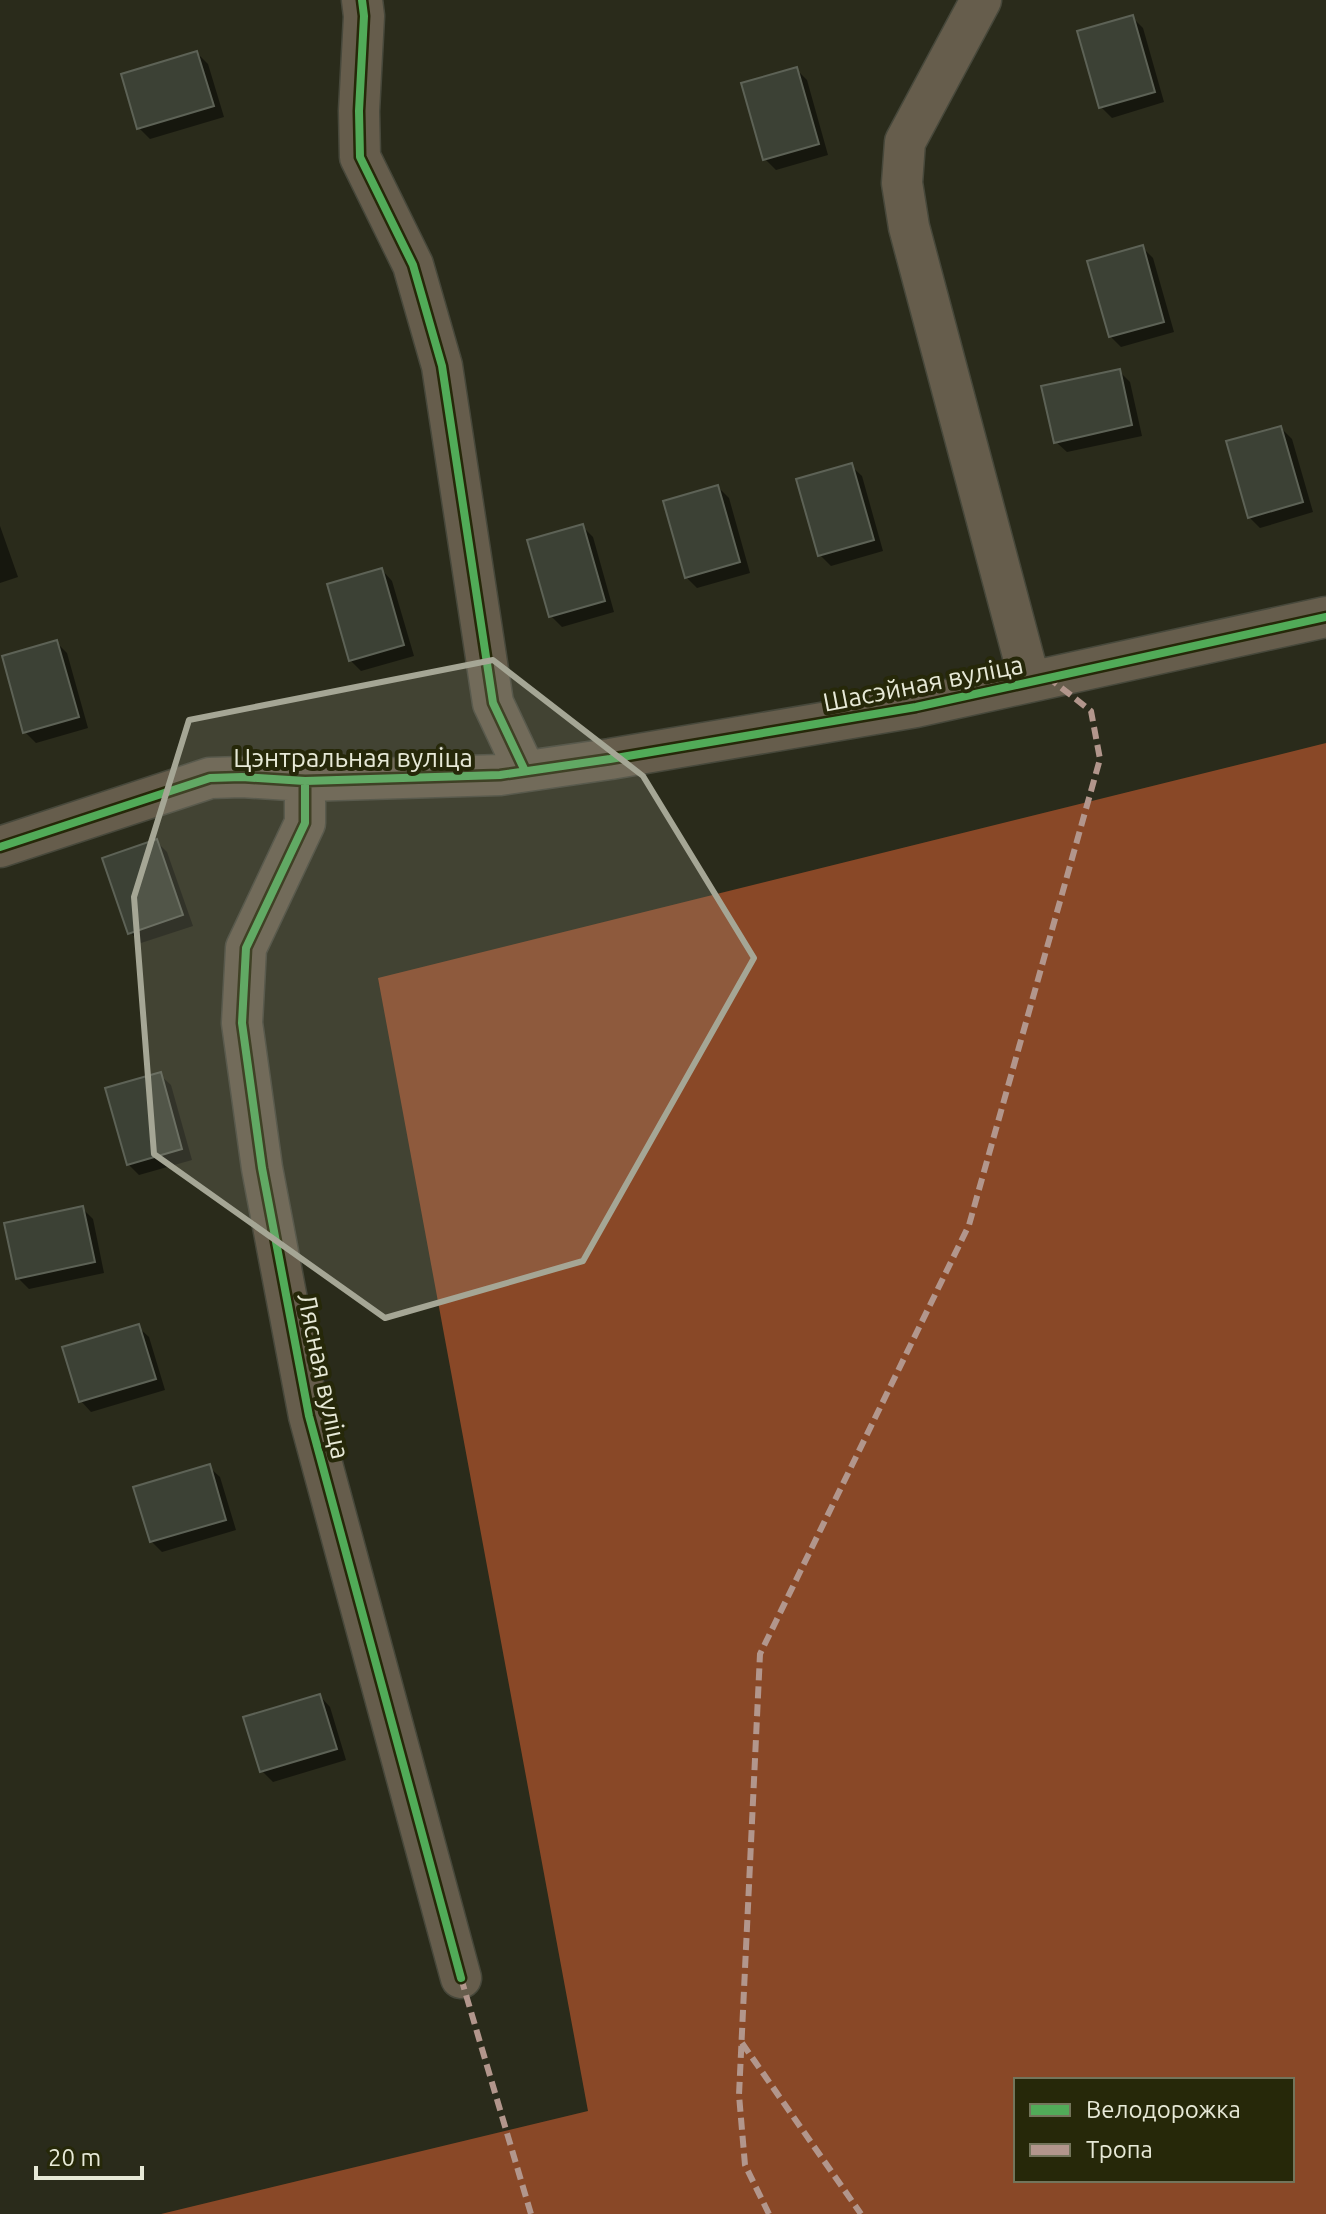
<svg xmlns="http://www.w3.org/2000/svg" width="1326" height="2214" viewBox="0 0 1326 2214" font-family="Ubuntu,sans-serif">
  <style>
    .forest { fill: #894827; fill-rule: evenodd }
    .shadow { fill: #0007 }
    .building { fill: #3c4135; stroke: #5d6256; stroke-width: 2 }
    .lines { fill: none; stroke-linecap: round; stroke-linejoin: round }
    .minor-casing { stroke: #47483b; stroke-width: 43 }
    .minor { stroke: #665d4c; stroke-width: 40 }
    .quiet { stroke: #b2968c; stroke-width: 6; stroke-dasharray: 12 6; stroke-linecap: butt }
    .cycleway-casing { stroke: #262809; stroke-width: 13 }
    .cycleway { stroke: #51ab58; stroke-width: 8 }
    .marked { fill: #a5a695; fill-opacity: 0.2; stroke: #a5a695; stroke-width: 6; stroke-linejoin: round }
    .labels { text-anchor: middle; dominant-baseline: central; stroke-width: 8; stroke-linejoin: round; paint-order: stroke }
    .street-label { font-size: 26px; fill: #e7e9d7; stroke: #262809 }
  </style>
  <rect width="100%" height="100%" fill="#2a2b1b"/>
  <!-- forest -->
  <path class="forest" d="M1326,743V2214H161L588,2111L378,978ZM1016,2080H1292V2180H1016Z"/>
  <!-- shadow -->
  <path class="shadow" d="M1132,17L1143,28L1164,102L1112,118L1101,107Z
    M197,53L208,64L224,117L150,139L139,128Z
    M796,69L807,80L828,155L776,170L765,159Z
    M1142,247L1153,258L1174,332L1121,347L1110,336Z
    M1119,371L1130,382L1142,436L1067,452L1056,442Z
    M1281,428L1292,439L1313,512L1260,528L1249,517Z
    M851,466L862,476L883,551L831,566L820,555Z
    M718,487L729,498L750,573L697,588L686,577Z
    M0,526L18,577L0,583Z
    M582,526L593,537L614,612L562,627L551,616Z
    M382,570L392,581L414,656L361,671L350,660Z
    M56,642L67,653L88,728L36,743L25,732Z
    M157,842L167,852L193,926L141,943L130,932Z
    M160,1075L171,1085L192,1160L139,1175L128,1164Z
    M82,1208L93,1219L104,1273L29,1289L18,1278Z
    M138,1327L149,1337L165,1390L91,1412L81,1401Z
    M209,1467L220,1477L236,1530L162,1552L151,1541Z
    M320,1696L330,1707L346,1760L273,1782L262,1771Z"/>
  <!-- building -->
  <path class="building" d="M1133,15L1155,92L1099,108L1077,31Z
    M197,51L214,106L137,129L121,74Z
    M797,67L819,144L763,160L741,83Z
    M1143,245L1164,322L1109,337L1087,261Z
    M1120,369L1132,425L1054,443L1041,386Z
    M1281,426L1303,502L1248,518L1226,441Z
    M852,463L874,540L818,556L796,479Z
    M718,485L740,562L685,578L663,501Z
    M583,524L605,601L549,617L527,540Z
    M382,568L404,645L349,661L327,584Z
    M57,640L79,717L23,733L2,656Z
    M157,839L183,915L128,934L102,858Z
    M161,1072L182,1149L127,1165L105,1088Z
    M83,1206L95,1262L16,1279L4,1223Z
    M139,1324L156,1379L79,1402L62,1347Z
    M210,1464L226,1520L150,1542L133,1487Z
    M320,1694L337,1749L260,1772L243,1717Z"/>
  <g class="lines">
    <!-- minor casing -->
    <g class="minor-casing">
      <path id="minor" d="M362,0L364,16L359,111L360,157L413,265L442,366L493,703L525,771
        M981,0L905,142L902,183L909,227L1030,682
        M305,781V823L246,948L242,1023L262,1168L309,1416L461,1978
        M0,847L210,778L242,777L305,781L500,775L610,759L916,707L1326,617"/>
    </g>
    <!-- minor -->
    <use href="#minor" class="minor"/>
    <!-- quiet -->
    <path class="quiet" d="M461,1978L531,2214
      M742,2043L861,2214
      M769,2214L745,2165L739,2095L760,1654L969,1225L1100,759L1091,711L1049,678"/>
    <!-- cycleway casing -->
    <g class="cycleway-casing">
      <path id="cycleway" d="M362,0L364,16L359,111L360,157L413,265L442,366L493,703L525,771
        M305,781V823L246,948L242,1023L262,1168L309,1416L461,1978
        M0,847L210,778L242,777L305,781L500,775L610,759L916,707L1326,617"/>
    </g>
    <!-- cycleway -->
    <use href="#cycleway" class="cycleway"/>
  </g>
  <!-- marked area -->
  <path class="marked" d="M493,660L643,776L754,958L583,1261L385,1318L154,1154L134,897L189,720Z"/>
  <g class="labels">
    <!-- street labels -->
    <g class="street-label">
      <text transform="translate(923 683) rotate(-11)">Шасэйная вуліца</text>
      <text x="353" y="757">Цэнтральная вуліца</text>
      <text transform="translate(324 1376) rotate(78)">Лясная вуліца</text>
    </g>
  </g>
  <!-- legend -->
  <rect x="1014" y="2078" width="280" height="104" fill="#262809" stroke="#73755b" stroke-width="2"/>
  <rect x="1030" y="2104" width="40" height="12" fill="#51ab58" stroke="#73755b" stroke-width="2"/>
  <text x="1086" y="2118" font-size="24" fill="#e7e9d7">Велодорожка</text>
  <rect x="1030" y="2144" width="40" height="12" fill="#b2968c" stroke="#73755b" stroke-width="2"/>
  <text x="1086" y="2158" font-size="24" fill="#e7e9d7">Тропа</text>
  <!-- scale -->
  <path d="M36 2166v12h106v-12" fill="none" stroke="#e7e9d7" stroke-width="4"/>
  <text x="48" y="2166" font-size="24" fill="#e7e9d7" stroke="#262809" stroke-width="6" paint-order="stroke">20 m</text>
</svg>
